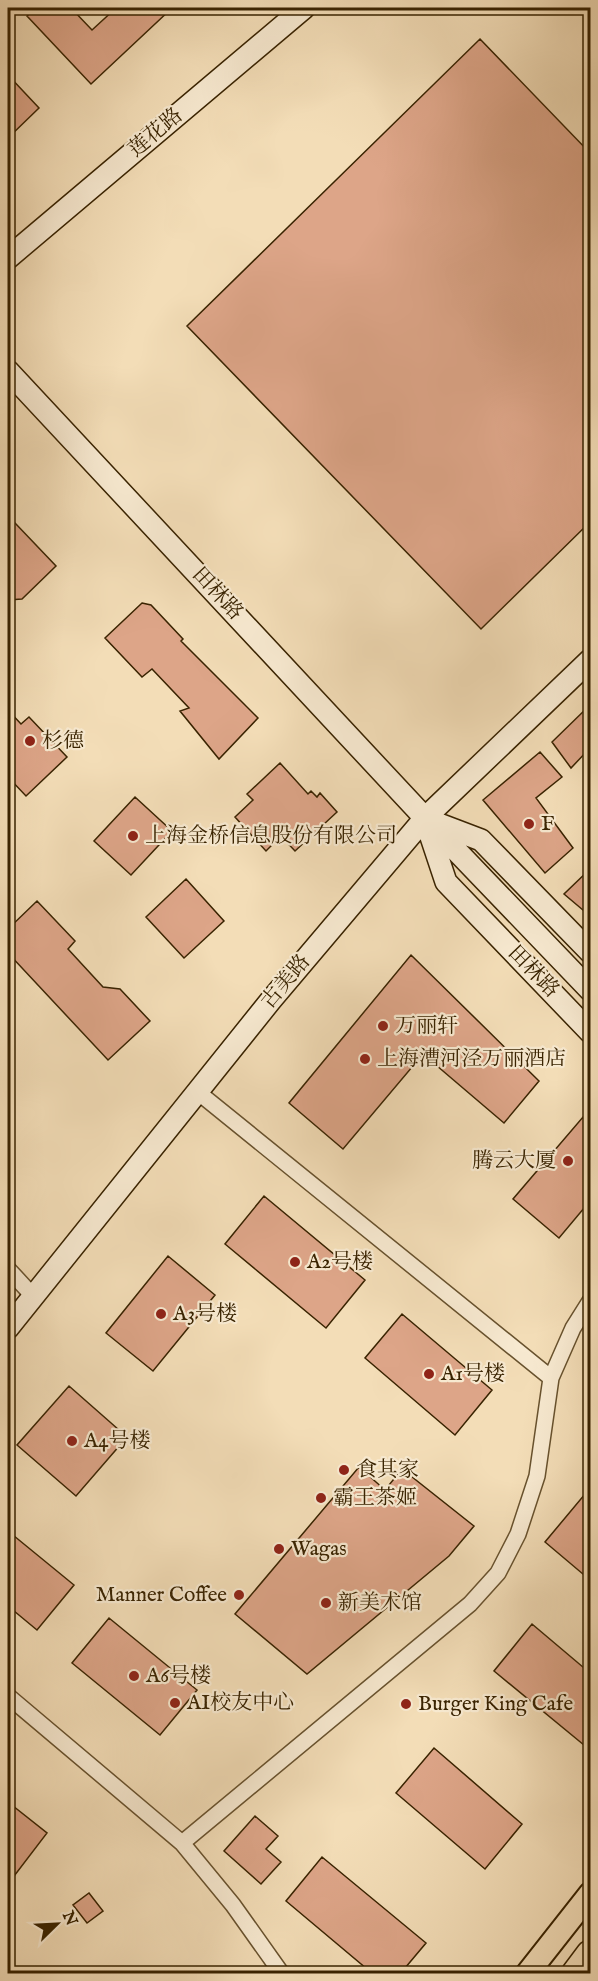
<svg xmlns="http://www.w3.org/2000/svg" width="598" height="1981" viewBox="0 0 598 1981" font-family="'IM FELL English','Noto Serif SC',serif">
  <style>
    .building { fill: #dda588; stroke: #392301; stroke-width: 1.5 }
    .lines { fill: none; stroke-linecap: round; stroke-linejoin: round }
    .street-casing { stroke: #68522e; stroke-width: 18 }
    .secondary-casing { stroke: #392301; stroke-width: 24 }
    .primary-casing { stroke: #392301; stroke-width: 26 }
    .highway-casing { stroke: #392301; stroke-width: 30 }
    .street { stroke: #f7e9d0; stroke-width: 15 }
    .secondary { stroke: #f7e9d0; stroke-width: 21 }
    .primary { stroke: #f3ddb7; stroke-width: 22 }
    .highway { stroke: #f3ddb7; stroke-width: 27 }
    .poi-dot { fill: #8f2418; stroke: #f7e9d0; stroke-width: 2 }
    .labels { text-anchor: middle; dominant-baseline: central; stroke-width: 4.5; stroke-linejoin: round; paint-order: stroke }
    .street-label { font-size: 21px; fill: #392301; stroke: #f7e9d0 }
    .poi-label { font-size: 21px; fill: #392301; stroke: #f7e9d0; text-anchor: start }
  </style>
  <rect width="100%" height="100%" fill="#f3ddb7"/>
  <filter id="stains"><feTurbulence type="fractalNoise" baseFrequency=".00333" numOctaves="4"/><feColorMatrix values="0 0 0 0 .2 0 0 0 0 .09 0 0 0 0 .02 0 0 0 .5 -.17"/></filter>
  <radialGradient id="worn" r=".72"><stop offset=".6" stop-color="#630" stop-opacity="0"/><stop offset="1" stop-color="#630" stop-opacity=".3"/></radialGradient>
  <!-- building -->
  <path class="building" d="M36,8H71L92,30L116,8H172L91,84L27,16Z
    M480,39L590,153V522L481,629L187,326Z
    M8,75L39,108L8,138Z
    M8,523H15L56,566L22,599L8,600Z
    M142,603L151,605L183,639L181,641L258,718L219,759L180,711L189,708L152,669L142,677L105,638Z
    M590,705V748L571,768L552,742Z
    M8,710L21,724L29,717L67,757L26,796L8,777Z
    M540,752L562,777L536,798L573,848L545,873L483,800Z
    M280,763L308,794L311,791L317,797L320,793L337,812L295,851L281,836L266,851L235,817L253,800L247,794Z
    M135,797L172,831L131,875L94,841Z
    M590,869V916L564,894Z
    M186,879L224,921L184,958L146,917Z
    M37,901L75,941L68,949L103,987L120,989L150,1021L108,1060L8,953V929Z
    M411,955L539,1081L504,1123L423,1054L343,1149L289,1103Z
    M583,1117L590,1124V1201L559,1238L513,1199Z
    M264,1196L365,1280L326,1328L225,1244Z
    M168,1256L215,1295L153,1371L106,1333Z
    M402,1314L492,1390L455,1435L365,1358Z
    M69,1386L127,1437L76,1496L17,1445Z
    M359,1467L385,1490L402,1469L474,1526L449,1556L307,1674L235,1614Z
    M590,1488V1580L545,1542Z
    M8,1531L74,1585L37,1630L8,1606Z
    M109,1618L197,1690L160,1735L72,1663Z
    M532,1624L590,1673V1750L494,1671Z
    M434,1748L522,1824L485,1869L396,1793Z
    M8,1802L47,1833L8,1884Z
    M255,1816L278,1836L266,1849L281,1862L261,1884L224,1851Z
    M322,1857L426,1943L400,1974H373L286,1901Z
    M89,1893L103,1911L87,1923L73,1905Z"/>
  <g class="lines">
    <!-- street casing -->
    <g class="street-casing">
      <path id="street" d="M199,1093L551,1378
        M8,1269L33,1296
        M8,1696L182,1843L233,1905L282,1974
        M182,1843L470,1604L498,1573L518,1534L537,1476L551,1378L573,1328L590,1301"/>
    </g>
    <!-- secondary casing -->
    <g class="secondary-casing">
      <path id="secondary" d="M8,258L304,8
        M8,371L425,818L590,990
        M431,821L481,840L590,952
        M427,825L446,882L590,1032
        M8,1328L271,1000L425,818L590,660"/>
    </g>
    <!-- primary casing -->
    <g class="primary-casing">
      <path id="primary" d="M527,1974L590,1894"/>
    </g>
    <!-- highway casing -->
    <g class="highway-casing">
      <path id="highway" d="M575,1974L590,1954"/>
    </g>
    <!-- street -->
    <use href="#street" class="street"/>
    <!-- secondary -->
    <use href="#secondary" class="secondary"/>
    <!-- primary -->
    <use href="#primary" class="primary"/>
    <!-- highway -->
    <use href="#highway" class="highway"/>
  </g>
  <!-- markers -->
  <g class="poi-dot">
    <circle cx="30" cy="741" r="6"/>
    <circle cx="529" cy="824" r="6"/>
    <circle cx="133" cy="836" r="6"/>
    <circle cx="383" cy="1026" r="6"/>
    <circle cx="365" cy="1059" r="6"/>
    <circle cx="568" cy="1161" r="6"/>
    <circle cx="295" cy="1262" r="6"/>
    <circle cx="161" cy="1314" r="6"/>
    <circle cx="429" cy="1374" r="6"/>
    <circle cx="72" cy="1441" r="6"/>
    <circle cx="344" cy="1470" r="6"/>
    <circle cx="321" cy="1498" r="6"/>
    <circle cx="279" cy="1549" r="6"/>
    <circle cx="239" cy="1595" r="6"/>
    <circle cx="326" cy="1603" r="6"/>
    <circle cx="134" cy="1676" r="6"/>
    <circle cx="175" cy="1703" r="6"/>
    <circle cx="406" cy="1704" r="6"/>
  </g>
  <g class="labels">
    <!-- street labels -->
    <g class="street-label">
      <text transform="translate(156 133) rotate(-40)">莲花路</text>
      <text transform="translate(217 594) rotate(47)">田林路</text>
      <text transform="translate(533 972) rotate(46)">田林路</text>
      <text transform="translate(286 982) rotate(-50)">古美路</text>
    </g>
    <!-- poi labels -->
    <g class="poi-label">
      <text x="42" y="741">杉德</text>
      <text x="541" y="824">F</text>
      <text x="145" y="836">上海金桥信息股份有限公司</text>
      <text x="395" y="1026">万丽轩</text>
      <text x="377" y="1059">上海漕河泾万丽酒店</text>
      <text x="556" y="1161" text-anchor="end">腾云大厦</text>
      <text x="307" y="1262">A2号楼</text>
      <text x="173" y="1314">A3号楼</text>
      <text x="441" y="1374">A1号楼</text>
      <text x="84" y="1441">A4号楼</text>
      <text x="356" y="1470">食其家</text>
      <text x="333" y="1498">霸王茶姬</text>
      <text x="291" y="1549">Wagas</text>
      <text x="227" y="1595" text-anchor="end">Manner Coffee</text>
      <text x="338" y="1603">新美术馆</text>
      <text x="146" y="1676">A6号楼</text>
      <text x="187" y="1703">AI校友中心</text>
      <text x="418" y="1704">Burger King Cafe</text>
    </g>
  </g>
  <!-- margin -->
  <rect width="598" height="1981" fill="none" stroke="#f3ddb7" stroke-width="30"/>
  <rect x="9" y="9" width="580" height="1963" fill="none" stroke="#392301" stroke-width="3"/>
  <rect x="15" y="15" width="568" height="1951" fill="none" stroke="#392301" stroke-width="1.5"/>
  <!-- north arrow -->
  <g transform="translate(57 1924) rotate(66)" stroke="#f7e9d0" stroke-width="4.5" paint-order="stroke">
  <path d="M0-4.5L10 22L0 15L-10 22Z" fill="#392301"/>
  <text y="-9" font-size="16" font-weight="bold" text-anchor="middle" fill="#392301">N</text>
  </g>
  <rect width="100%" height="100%" filter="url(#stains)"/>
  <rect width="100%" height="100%" fill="url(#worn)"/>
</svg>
